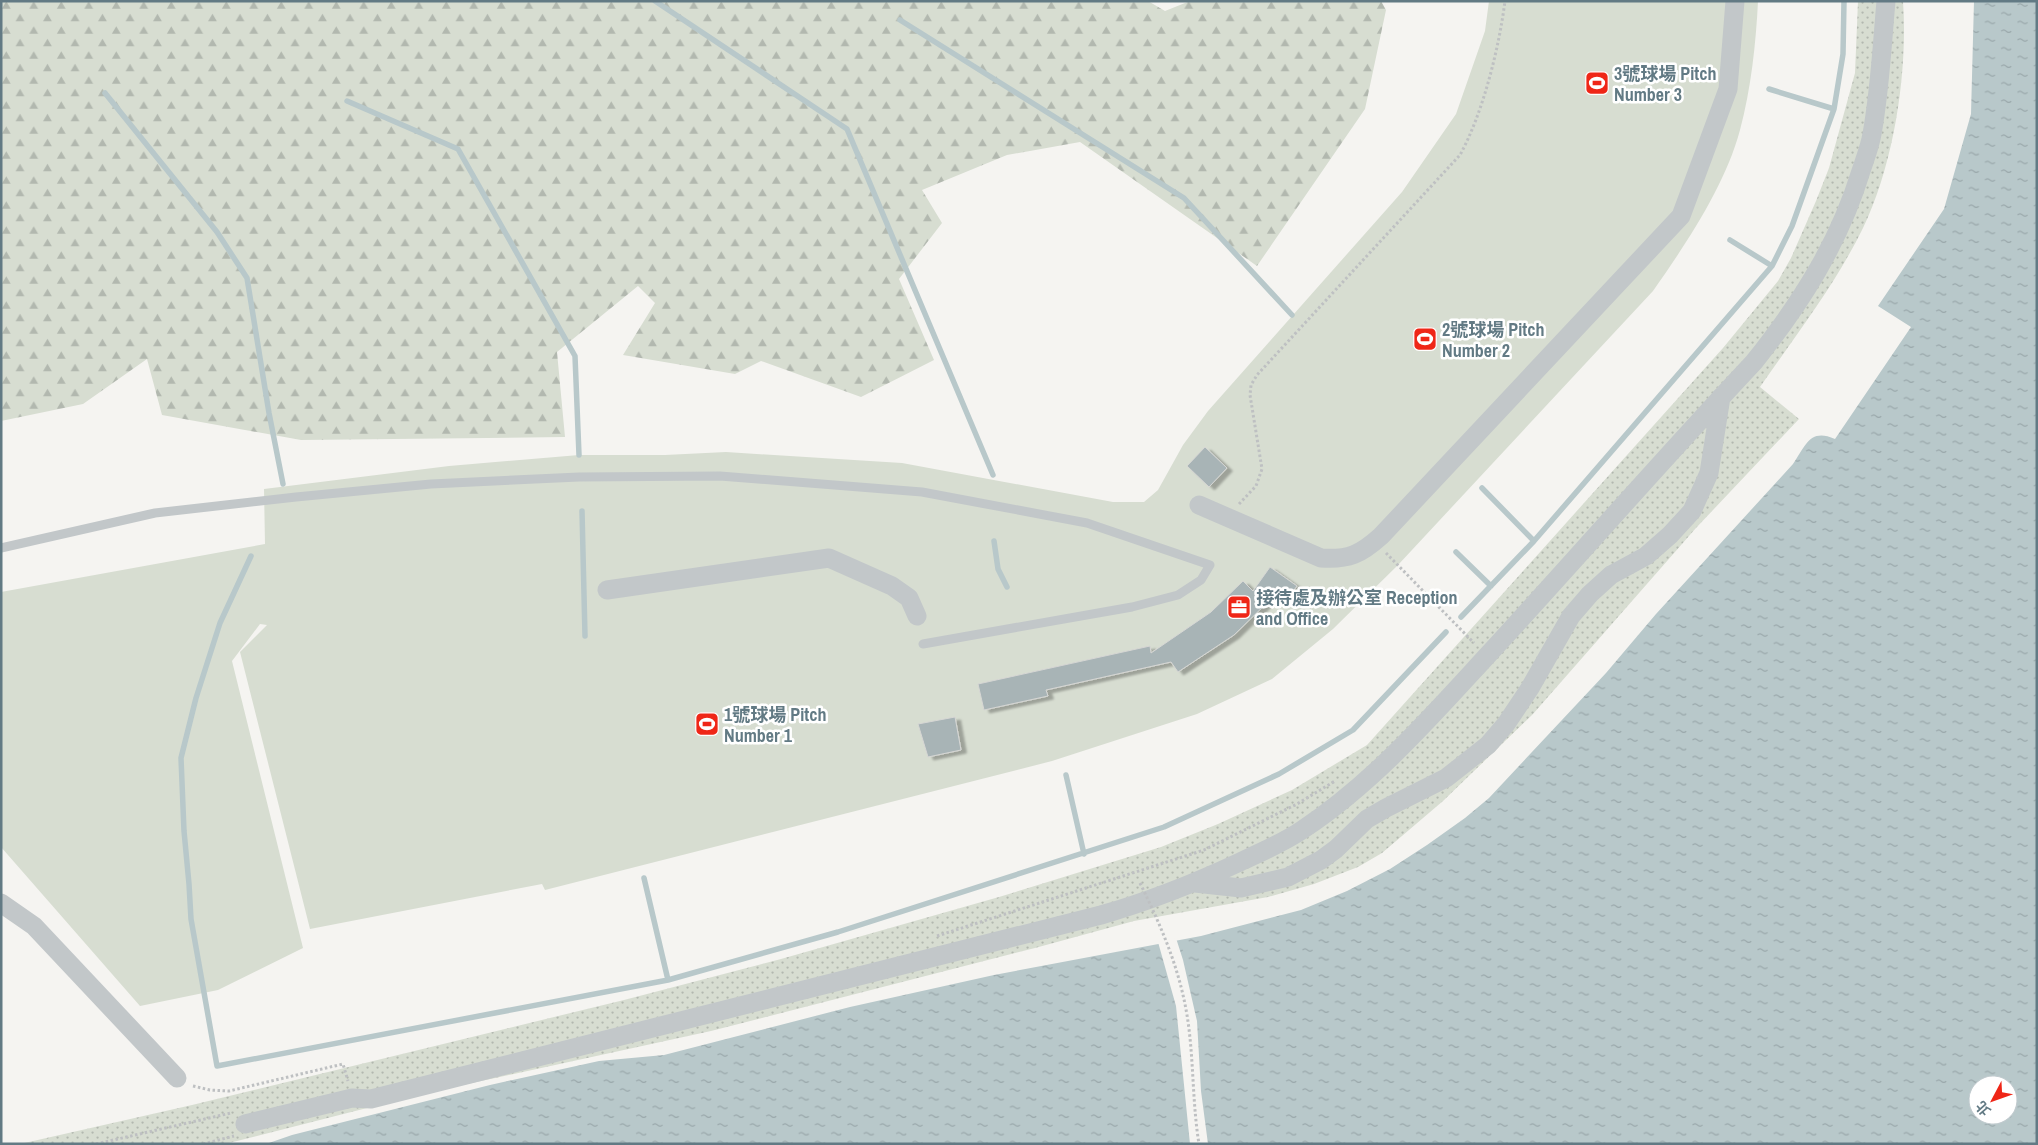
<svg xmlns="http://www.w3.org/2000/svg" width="2038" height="1145" viewBox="0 0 2038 1145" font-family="'Archivo Narrow','Noto Sans TC',sans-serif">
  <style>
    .grass { fill: #d7ddd1 }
    .forest { fill: url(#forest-firs) }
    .park { fill: url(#park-dots) }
    .water { fill: url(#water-ripples); fill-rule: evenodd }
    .pier { fill: #f5f4f1 }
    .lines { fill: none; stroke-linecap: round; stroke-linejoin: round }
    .stream { stroke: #b8c8ca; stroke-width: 5.5 }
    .building { fill: #a8b4b6; stroke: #d6d6d4; filter: url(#shadow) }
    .path { stroke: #bec0c2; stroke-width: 3; stroke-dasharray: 2.5 2.5; stroke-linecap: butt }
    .lane { stroke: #c2c7c9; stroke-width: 9 }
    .street { stroke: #c2c7c9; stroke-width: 19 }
    .path-bridge { stroke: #bec0c2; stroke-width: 3; stroke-dasharray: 2.5 2.5; stroke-linecap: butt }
    .labels { text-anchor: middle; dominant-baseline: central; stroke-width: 5; stroke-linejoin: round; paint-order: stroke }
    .poi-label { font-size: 18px; font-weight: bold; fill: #627a84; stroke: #fff; text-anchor: start }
  </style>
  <defs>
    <pattern id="forest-firs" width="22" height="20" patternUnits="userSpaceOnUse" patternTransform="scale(1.25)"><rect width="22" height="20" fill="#d7ddd1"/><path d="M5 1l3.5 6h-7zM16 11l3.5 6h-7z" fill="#b2b8af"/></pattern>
    <pattern id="park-dots" width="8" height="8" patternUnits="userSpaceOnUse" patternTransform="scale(1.25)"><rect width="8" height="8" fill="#d7ddd1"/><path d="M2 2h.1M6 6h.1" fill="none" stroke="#b2b8af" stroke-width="1.8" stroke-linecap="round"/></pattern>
    <pattern id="water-ripples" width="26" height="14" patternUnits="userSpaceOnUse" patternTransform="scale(1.25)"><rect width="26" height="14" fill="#b8c8ca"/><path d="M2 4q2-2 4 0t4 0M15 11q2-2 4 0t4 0" fill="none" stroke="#99a7aa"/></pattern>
    <filter id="shadow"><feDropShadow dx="5.5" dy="3" stdDeviation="1" flood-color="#0004"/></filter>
  </defs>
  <rect width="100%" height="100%" fill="#f5f4f1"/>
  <!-- grass -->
  <path class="grass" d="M1489,1H1758C1756,43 1751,89 1740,130C1725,186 1686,244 1653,291L1398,565L1333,629L1272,679L1197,714L1052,761L545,890L542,884L310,929L240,652L267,625L260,624L232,661L303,948L218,990L140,1006L1,847V592L265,544L264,489L449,466L579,455H665L726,452L902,463L1113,502H1144L1158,490L1183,445L1208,411L1402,192L1456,114L1485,31Z"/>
  <!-- forest -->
  <path class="forest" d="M1,1H1148L1165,11L1190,1H1381L1386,10L1365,109L1257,266L1080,142L1007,155L922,190L942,223L899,279L934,360L861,397L761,361L735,374L623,355L655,303L638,286L557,352L565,437L301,440L162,415L147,359L83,404L1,421Z"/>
  <!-- park -->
  <path class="park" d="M1858,1H1903C1908,72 1894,164 1863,228C1835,285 1796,335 1760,387L1799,419L1696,528L1533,714L1443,801L1382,853L1358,867L1314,884L1268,897L1134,921L1035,948L711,1031L426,1093L225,1144H20L192,1105L624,1000L781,959L999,897L1161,847L1218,824L1292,790L1367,745L1723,348L1778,281L1791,258L1816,201L1829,168L1855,73Z"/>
  <!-- water -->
  <path class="water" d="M1974,1H2037V1144H266L292,1135L490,1085L599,1061L664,1055L850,1007L994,975L1201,936L1301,910L1347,891L1390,869L1427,845L1465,818L1489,798L1606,673L1656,614L1793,464C1806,445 1810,428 1835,439L1911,327L1878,306L1944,209L1971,114ZM1978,1085H2008V1115H1978Z"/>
  <!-- pier -->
  <path class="pier" d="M1176,938L1183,960L1197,1021L1201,1091L1208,1144H1190L1176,1006L1158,942Z"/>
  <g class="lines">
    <!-- stream -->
    <path class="stream" d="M655,1L847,129L993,475
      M900,20L1184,198L1292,315
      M1769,89L1834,109
      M105,93L217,232L247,278L269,413L283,484
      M347,101L458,149L575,356L579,455
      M1730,240L1772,266
      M1482,488L1534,541
      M582,511L585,636
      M994,541L998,569L1007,587
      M1456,552L1491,586
      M251,556L220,623L196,698L181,758L184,831L189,884L191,919L217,1066L668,980L838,932L1164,827L1279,774L1353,730L1446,632
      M1461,617L1534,541L1772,266L1792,226L1834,109L1843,54L1844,1
      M1066,775L1084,854
      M644,878L668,980"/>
  </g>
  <!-- building -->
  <path class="building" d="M1205,447L1227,468L1209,487L1187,466Z
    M1270,567L1297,586L1286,601L1276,594L1234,635L1178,672L1171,662L1046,690L1048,696L984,710L978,684L1150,646L1151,653L1211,612L1243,581L1253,591Z
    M955,717L961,750L928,757L918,724Z"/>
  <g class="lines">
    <!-- path -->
    <path class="path" d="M1239,504L1256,486L1262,469L1250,395L1251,385L1257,375L1460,155C1483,113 1499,48 1505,1
      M1386,553L1474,643
      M937,936L1204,850L1297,804L1335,781
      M193,1086L210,1090L229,1091L343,1064L348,1081
      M96,1144L231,1113
      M203,1144L234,1136"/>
    <!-- lane -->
    <path class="lane" d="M1,548L155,513L296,497L431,484L579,477L720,476L922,492L1087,523L1210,565L1201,580L1178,595L1132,607L923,644"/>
    <!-- street -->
    <path class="street" d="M1199,505L1321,558C1349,560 1361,554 1381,536L1681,216L1728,89L1735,1
      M607,590L829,558L892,586L909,598L917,616
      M1195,883L1241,888L1288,877L1321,860L1336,849L1367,819L1386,808L1446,778L1488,745L1506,724L1530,688L1571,616L1590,594L1611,575L1646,556L1670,535L1692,511L1709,473L1721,397
      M1,903L34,926L177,1078
      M245,1124L352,1098L371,1099L1101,915C1150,901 1195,883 1240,862C1261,852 1283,843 1302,830C1372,784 1430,718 1486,657C1576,559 1663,459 1754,362C1801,303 1839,243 1861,171C1865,159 1870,146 1872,134C1880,90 1882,46 1886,1"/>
    <!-- path-bridge -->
    <path class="path-bridge" d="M1140,883C1161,926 1179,967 1187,1015C1194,1058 1192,1101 1199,1144"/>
  </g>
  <!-- icons -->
  <defs>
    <g id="stadium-square" transform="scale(1.25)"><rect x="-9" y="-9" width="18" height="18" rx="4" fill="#ef2617" stroke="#fff"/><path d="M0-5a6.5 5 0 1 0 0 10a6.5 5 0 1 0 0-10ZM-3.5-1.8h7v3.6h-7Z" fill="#fff"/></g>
    <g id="office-square" transform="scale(1.25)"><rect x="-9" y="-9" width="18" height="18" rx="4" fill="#ef2617" stroke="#fff"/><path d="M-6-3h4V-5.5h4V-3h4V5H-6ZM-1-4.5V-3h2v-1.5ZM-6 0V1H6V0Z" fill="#fff"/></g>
  </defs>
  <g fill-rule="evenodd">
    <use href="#stadium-square" x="1597" y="83"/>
    <use href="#stadium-square" x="1425" y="339"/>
    <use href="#office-square" x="1239" y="607"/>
    <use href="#stadium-square" x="707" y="724"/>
  </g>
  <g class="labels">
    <!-- poi labels -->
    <g class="poi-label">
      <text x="1614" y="73">3號球場 Pitch<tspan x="1614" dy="21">Number 3</tspan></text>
      <text x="1442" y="329">2號球場 Pitch<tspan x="1442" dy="21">Number 2</tspan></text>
      <text x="1256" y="597">接待處及辦公室 Reception<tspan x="1256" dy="21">and Office</tspan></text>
      <text x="724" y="714">1號球場 Pitch<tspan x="724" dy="21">Number 1</tspan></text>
    </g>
  </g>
  <!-- border -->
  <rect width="2038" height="1145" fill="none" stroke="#627a84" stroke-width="5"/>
  <!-- north arrow -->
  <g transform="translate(1993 1100) rotate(229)"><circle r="24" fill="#ffffff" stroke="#c0cace"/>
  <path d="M0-4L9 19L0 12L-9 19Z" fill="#ef2617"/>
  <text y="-8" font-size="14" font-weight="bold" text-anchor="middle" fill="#627a84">北</text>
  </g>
</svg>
